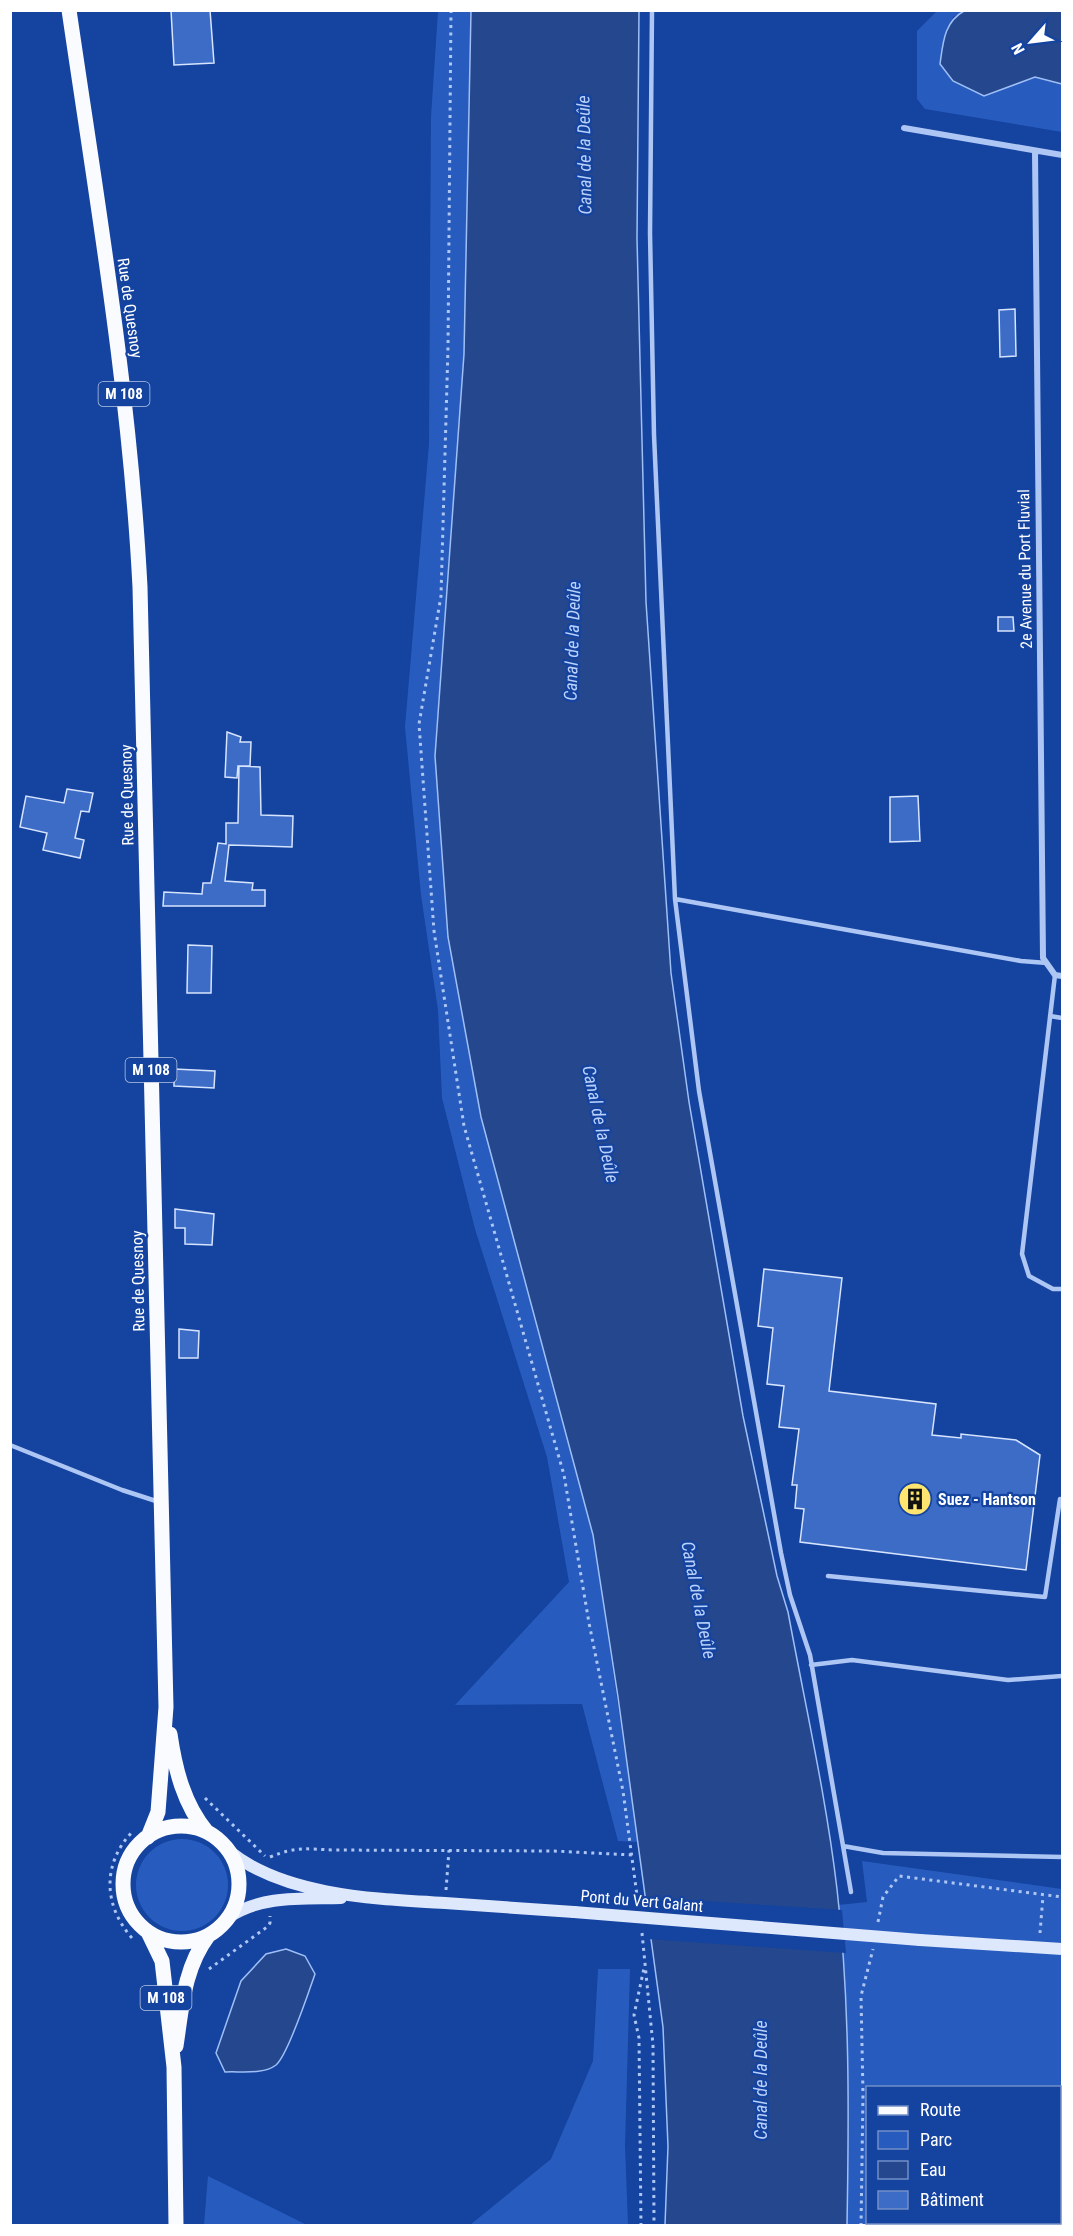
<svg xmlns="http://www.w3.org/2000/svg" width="1073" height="2236" viewBox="0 0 1073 2236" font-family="'Roboto Condensed',sans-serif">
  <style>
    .green { fill: #275cbe; fill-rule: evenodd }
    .water { fill: #24478e; stroke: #9fbff7; stroke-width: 1.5 }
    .pier { fill: #1443a0 }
    .building { fill: #3d6cc7; stroke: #d6e4fd; stroke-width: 1.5 }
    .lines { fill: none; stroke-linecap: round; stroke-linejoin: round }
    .path { stroke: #adc6f4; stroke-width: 3; stroke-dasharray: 3 4.5; stroke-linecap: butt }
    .service { stroke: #adc6f4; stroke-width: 4.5 }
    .minor { stroke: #adc6f4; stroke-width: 6 }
    .secondary { stroke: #dde8fd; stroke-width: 12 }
    .primary { stroke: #fafbff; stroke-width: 15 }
    .secondary-bridge { stroke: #dde8fd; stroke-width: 12 }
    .labels { text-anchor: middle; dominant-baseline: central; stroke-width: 4.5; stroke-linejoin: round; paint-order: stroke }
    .shield { fill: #1443a0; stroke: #b8c7e2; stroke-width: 1.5 }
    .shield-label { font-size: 15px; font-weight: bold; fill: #fff }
    .street-label { font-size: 16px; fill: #fff; stroke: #1443a0 }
    .poi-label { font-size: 16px; font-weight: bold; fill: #fff; stroke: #1443a0; text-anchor: start }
    .water-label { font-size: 18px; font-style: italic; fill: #bad1fa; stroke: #1443a0 }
  </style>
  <rect width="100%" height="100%" fill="#1443a0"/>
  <!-- green -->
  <path class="green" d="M438,11H471L464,354L435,756L448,937L481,1117L593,1535L638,1842L618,1841L582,1704L455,1705L569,1582L547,1457L475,1229L442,1098L438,1010L421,895L405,727L429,444L431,117Z
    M937,11H964L953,17L940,64L953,81L984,96L1035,77L1062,84V132L925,109L917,99V31Z
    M136 1885a46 46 0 1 1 92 0a46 46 0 1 1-92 0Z
    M862,1861L1062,1889V2225H847C849,2118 848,2012 838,1905L867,1902ZM868,2088H1060V2222H868Z
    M598,1969H630L625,2146L628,2225H470L551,2159L593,2061Z
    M208,2175V2176L307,2225H204Z"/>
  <!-- water -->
  <path class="water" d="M471,11H639L637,239L646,602L671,973L689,1102L743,1416L777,1576L788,1612C805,1704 826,1796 837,1889C850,2001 849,2113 847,2225H665L668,2146L663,2027L618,1697L593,1535L481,1117L448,937L435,756L464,354Z
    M964,11H1062V84L1035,77L984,96L953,81L940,64C943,43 944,22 964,11Z
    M286,1949L305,1956L315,1974C309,1991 288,2055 276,2065C263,2075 240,2071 225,2072L216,2053L241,1981L266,1954Z"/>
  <!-- pier -->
  <path class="pier" d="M642,1897L842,1910L846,1953L648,1939Z"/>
  <!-- building -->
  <path class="building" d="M171,10H210L214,63L174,65Z
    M1015,309L1016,356L1000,357L999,310Z
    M998,617H1013L1014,631H998Z
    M227,732L241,737L240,742H251L250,766H238L237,778L225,777Z
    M239,766L260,767L261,815L293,816L292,847L229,845L225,881L253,883L252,890H265V906H163L164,892L202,894L203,883H211L218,843L226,844V823H238Z
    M67,789L93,793L89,812L81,811L75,838L84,840L80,858L43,850L47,833L20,827L26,796L64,803Z
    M918,796L920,841L890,842V797Z
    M188,945L212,946L211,993H187Z
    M174,1069L215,1071L214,1088L174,1086Z
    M175,1209L214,1214L212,1245L185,1244V1228H175Z
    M764,1269L842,1278L829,1391L936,1404L932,1435L961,1438V1434L1016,1440L1040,1455L1026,1570L800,1542L804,1509L795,1508L797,1485H792L799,1429L779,1427L784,1386L767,1384L773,1328L758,1326Z
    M179,1329L199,1331L198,1358H179Z"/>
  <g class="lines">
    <!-- path -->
    <path class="path" d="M451,10L448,347L441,596L419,724L434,931L464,1126L564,1475L589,1623L623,1791L638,1903
      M205,1798L265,1856
      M270,1857C297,1846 307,1849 334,1850L554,1851L632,1855
      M446,1890L449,1850
      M878,1922L883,1897L899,1876L1062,1897
      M642,1933L653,2045L654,2226
      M1040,1933L1043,1896
      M132,1938C103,1905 102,1863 133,1831
      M209,1969L267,1927L270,1923V1916
      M641,2226L639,2038L634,2015L644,1968
      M861,2226L863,2094L861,1996L873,1949"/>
    <!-- service -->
    <path class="service" d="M652,10L650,233L654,435L675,899L699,1091L781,1553L790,1595L810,1655L851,1892
      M675,899L1021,961L1047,963
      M1055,975L1022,1254L1029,1276L1053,1289H1062
      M1050,1016L1062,1018
      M10,1445L122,1490L159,1502
      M828,1576L1045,1597L1060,1499L1062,1500
      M811,1665L852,1660L1008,1680L1062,1676
      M843,1846L883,1853L1062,1857"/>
    <!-- minor -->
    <path class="minor" d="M904,128L1062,155
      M1035,151L1043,958L1055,975L1062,976"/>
    <!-- secondary -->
    <path class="secondary" d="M229,1851C284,1896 376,1899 445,1903C488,1906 531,1909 574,1912
      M229,1917C262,1895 303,1899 341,1898
      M920,1940L1062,1949"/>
    <!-- primary -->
    <path class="primary" d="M69,10C97,202 130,393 140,587L166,1707L158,1812L148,1837
      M170,1734C175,1769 184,1805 207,1832
      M123 1884a58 58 0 1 1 116 0a58 58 0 1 1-116 0Z
      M148,1932L162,1961L174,2067L176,2226
      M176,2046C182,2007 184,1968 208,1936"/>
    <!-- secondary-bridge -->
    <path class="secondary-bridge" d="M574,1912L920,1940"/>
  </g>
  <!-- icons -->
  <defs>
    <g id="building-disc" transform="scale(1.725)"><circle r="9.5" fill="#ffe570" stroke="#1443a0"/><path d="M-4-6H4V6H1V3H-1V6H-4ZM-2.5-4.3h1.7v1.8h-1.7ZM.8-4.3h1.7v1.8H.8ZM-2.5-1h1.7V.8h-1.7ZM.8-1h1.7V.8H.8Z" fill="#111"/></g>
  </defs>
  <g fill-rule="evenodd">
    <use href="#building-disc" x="915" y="1499"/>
  </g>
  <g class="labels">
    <!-- shield labels -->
    <g class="shield">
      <rect x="98.5" y="382" width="51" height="24" rx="4.5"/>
      <rect x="125.5" y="1058" width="51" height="24" rx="4.5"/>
      <rect x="140.5" y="1986" width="51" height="24" rx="4.5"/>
    </g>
    <g class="shield-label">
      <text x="124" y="394">M 108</text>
      <text x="151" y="1070">M 108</text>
      <text x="166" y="1998">M 108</text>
    </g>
    <!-- street labels -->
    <g class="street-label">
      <text transform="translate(130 308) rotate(82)">Rue de Quesnoy</text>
      <text transform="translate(1025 569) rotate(-91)">2e Avenue du Port Fluvial</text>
      <text transform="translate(127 795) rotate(-91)">Rue de Quesnoy</text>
      <text transform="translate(138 1281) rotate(-91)">Rue de Quesnoy</text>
      <text transform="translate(642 1901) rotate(5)">Pont du Vert Galant</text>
    </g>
    <!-- poi labels -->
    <g class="poi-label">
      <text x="938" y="1499">Suez - Hantson</text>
    </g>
    <!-- water labels -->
    <g class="water-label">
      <text transform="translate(584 155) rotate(-91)">Canal de la Deûle</text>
      <text transform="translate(572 641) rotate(-88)">Canal de la Deûle</text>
      <text transform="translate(601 1124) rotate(78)">Canal de la Deûle</text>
      <text transform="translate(699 1600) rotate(79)">Canal de la Deûle</text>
      <text transform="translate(760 2080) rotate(-90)">Canal de la Deûle</text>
    </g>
  </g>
  <!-- border -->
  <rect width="1073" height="2236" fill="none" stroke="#ffffff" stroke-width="24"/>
  <!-- legend -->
  <rect x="866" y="2086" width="195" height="138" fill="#1443a0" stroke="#728ec6" stroke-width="1.5"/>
  <rect x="878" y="2106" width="30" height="9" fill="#fafbff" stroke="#728ec6" stroke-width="1.5"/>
  <text x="920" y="2116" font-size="18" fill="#ffffff">Route</text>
  <rect x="878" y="2131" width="30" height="18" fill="#275cbe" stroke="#728ec6" stroke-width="1.5"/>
  <text x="920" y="2146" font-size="18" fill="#ffffff">Parc</text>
  <rect x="878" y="2161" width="30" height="18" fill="#24478e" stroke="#728ec6" stroke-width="1.5"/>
  <text x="920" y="2176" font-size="18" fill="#ffffff">Eau</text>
  <rect x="878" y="2191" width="30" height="18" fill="#3d6cc7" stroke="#728ec6" stroke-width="1.5"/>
  <text x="920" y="2206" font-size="18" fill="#ffffff">Bâtiment</text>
  <!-- north arrow -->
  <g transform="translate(1031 42) rotate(242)" stroke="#1443a0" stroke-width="4.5" paint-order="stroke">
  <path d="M0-4.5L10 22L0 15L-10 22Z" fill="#ffffff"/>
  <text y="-9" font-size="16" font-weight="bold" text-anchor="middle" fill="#ffffff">N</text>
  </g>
</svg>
